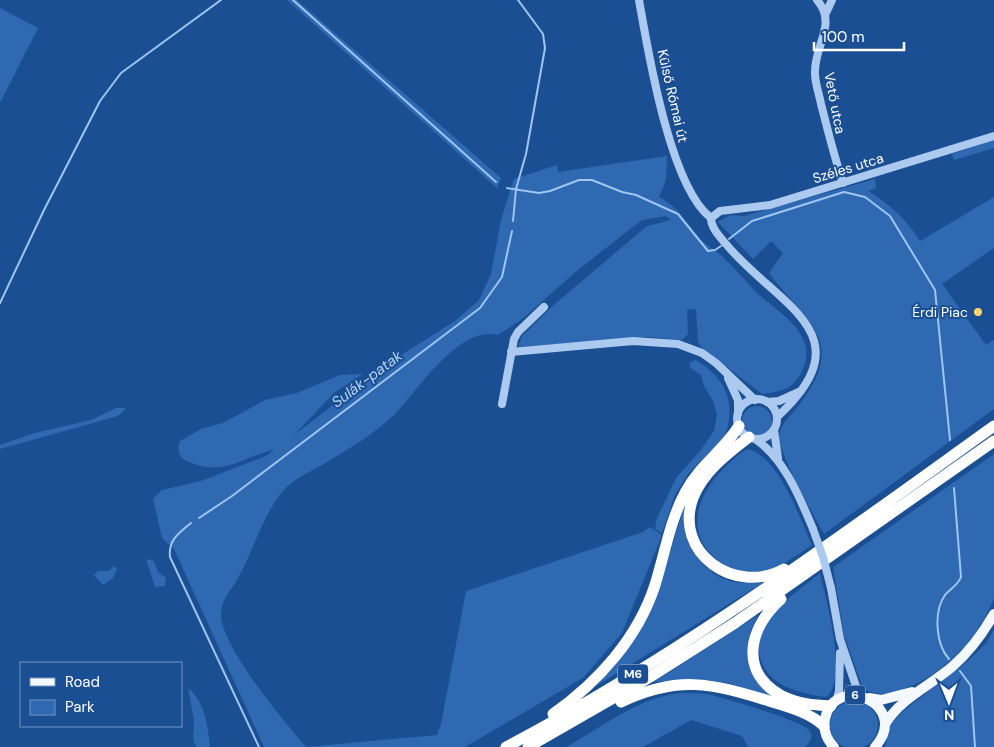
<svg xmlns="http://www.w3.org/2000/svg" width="994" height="747" viewBox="0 0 994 747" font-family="'DM Sans',sans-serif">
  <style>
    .green { fill: #2e69b1 }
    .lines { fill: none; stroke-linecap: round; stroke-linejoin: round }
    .stream { stroke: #9fc5f1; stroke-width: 2 }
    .minor { stroke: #accaef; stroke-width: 8 }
    .major { stroke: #f4f8ff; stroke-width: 10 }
    .highway { stroke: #fff; stroke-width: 11 }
    .minor-bridge { stroke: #accaef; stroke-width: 8 }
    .poi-dot { fill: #ffd46a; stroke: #1b4f93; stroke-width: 2 }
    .labels { text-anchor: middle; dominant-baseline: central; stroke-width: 4; stroke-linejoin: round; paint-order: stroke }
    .shield { fill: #1b4f93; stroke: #bbcadf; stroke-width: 1 }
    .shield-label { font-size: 12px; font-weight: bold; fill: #fff }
    .street-label { font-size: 14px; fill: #fff; stroke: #1b4f93 }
    .poi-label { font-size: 14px; fill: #fff; stroke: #1b4f93; text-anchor: end }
    .water-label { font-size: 15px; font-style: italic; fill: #b8d4f6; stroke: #1b4f93 }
  </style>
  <rect width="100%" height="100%" fill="#1b4f93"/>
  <!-- green -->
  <path class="green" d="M287,0H297L501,178L497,188Z
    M0,8L38,28L0,103Z
    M994,140V148L954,160L952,154Z
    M667,156L666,180L659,197C684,210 688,229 707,245C712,249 718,252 723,257C735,268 745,281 757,293C779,313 820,335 802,371C794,389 780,392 762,394L702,348L698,342L696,309L687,310L688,334L682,340L648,337L518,347L522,336L556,303L647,226L671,220L666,216L642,220L579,269L521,320L498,335C459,325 419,389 395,414C374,434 349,449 324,464C310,472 294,478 283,491C262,516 254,550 238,578C232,590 220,600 221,615C222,648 284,721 306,747L437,735L441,724L466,591L643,532L650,527L662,535L622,633L583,678L465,747H264L174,549L162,538L153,499L162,490L201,481L266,456L274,450C240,457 226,477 189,462C178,458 177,450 180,441L201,429L223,423L265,400L297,393L340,375L363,374L335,392L294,435L387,364L455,321L479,300L491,274L501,220L514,179L557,165L558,172Z
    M875,179L876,188L868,191C890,204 906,219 920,241L994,197V248L942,284L986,345L994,340V409L824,534C814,516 779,454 779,437C780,423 791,416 799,405C849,340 806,323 769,273L783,253L771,241L753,259L718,222L730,215L744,216Z
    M695,360C725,376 738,404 724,438L688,474L675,495L662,533L655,529L657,518L676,478L700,451L714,431L717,414L713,401L704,386L701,375L690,368V363Z
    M742 421a15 15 0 1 1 30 0a15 15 0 1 1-30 0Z
    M116,408H126L118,416L0,449V445L35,433L91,420Z
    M748,449C780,458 799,517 812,545C795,556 778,570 757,573C745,575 728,568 718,561C683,532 697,496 724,468C732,461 738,454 748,449Z
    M994,454V598C978,642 930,690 881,694C876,694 869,691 863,689L844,635L833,567Z
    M685,504C684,516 683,528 687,539C692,555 709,573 724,579C737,584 750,583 763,583L596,686L630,644L659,588Z
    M146,559L154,561L158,572L166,578L165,586L155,587Z
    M114,566L117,569L113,578L103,585L94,575L98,571H109Z
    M820,573C826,600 849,679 826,697C797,693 764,685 759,652C758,645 758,635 762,629C775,605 800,590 820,573Z
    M758,615L750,632V665L783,701L728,683L698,679L654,682Z
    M994,629V747H885L890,725L903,711L969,660L987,642Z
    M188,688C205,702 208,726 210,747H197L193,741L194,721Z
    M680,693C689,693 698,693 707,694C722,697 802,721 809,730C814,737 810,742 805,747H748L742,736L691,720L643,747H566C603,727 637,698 680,693Z
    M830 725a24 24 0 1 1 48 0a24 24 0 1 1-48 0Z"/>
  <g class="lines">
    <!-- stream -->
    <path class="stream" d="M293,0L496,182
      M507,188L539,193L550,191L579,180H592L622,192L636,195L678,214L708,251L715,250L721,246
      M513,221L516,189L526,154L545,48L543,34L518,0
      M729,239L752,221L844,192L865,197L890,216L935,290L950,440
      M0,303L44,210L100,101L121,73L221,0
      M199,518L232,496L480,308L502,277L512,231
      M191,523C179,533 168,540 170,557L259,747
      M949,659C936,645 933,612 945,595C951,588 958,585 961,577L954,488
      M960,671L971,686L975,747"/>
    <!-- minor -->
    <path class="minor" d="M639,0C648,51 670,187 711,218
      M817,0C837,23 816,43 815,70C814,81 819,93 821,104C828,131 834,156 843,183
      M826,13L832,0
      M711,218L720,211L770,205L994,136
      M711,218C711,228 720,237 726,244C777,306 868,333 777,417
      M511,352L633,341L678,344L702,353L716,363L755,400
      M728,378L738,400V414
      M737 419a20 20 0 1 1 40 0a20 20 0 1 1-40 0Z
      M767,402L779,401L801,391
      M502,404L514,339L518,332L544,307
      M774,430L778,458
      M755,439C784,458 800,498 813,529
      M831,588L840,639L859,695
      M836,702L839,691L840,653"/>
    <!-- major -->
    <path class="major" d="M869,698L881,700L912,692
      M885,724C902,697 930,686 953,666C970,651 983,633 994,614
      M834,747C826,739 823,730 825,719C835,671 912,705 875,747"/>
    <!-- highway -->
    <path class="highway" d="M749,437C727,454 703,472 693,498C673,553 735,596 784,569
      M781,599C749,627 738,672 782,696C798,704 814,705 831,706
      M621,702C678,675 711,683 769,701C788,707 809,712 824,726
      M553,714C598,682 638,638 655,585C665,553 670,520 686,491C699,466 724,450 739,426
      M506,747C679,656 835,540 994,426
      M528,747L650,677L735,623L994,441"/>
    <!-- minor-bridge -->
    <path class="minor-bridge" d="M813,529L823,557L831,588"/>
  </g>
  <!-- markers -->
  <circle class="poi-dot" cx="978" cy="312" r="5"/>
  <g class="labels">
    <!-- shield labels -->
    <g class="shield">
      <rect x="618" y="664.5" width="30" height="19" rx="4"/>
      <rect x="845" y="685.5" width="20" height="19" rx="4"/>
    </g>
    <g class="shield-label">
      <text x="633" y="674">M6</text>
      <text x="855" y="695">6</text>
    </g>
    <!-- street labels -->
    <g class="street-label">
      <text transform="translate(673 96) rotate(77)">Külső Római út</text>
      <text transform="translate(835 103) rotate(79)">Vető utca</text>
      <text transform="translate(848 168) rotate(-17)">Széles utca</text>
    </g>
    <!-- poi labels -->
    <g class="poi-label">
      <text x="968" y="312">Érdi Piac</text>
    </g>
    <!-- water labels -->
    <g class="water-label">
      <text transform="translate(367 379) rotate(-37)">Sulák-patak</text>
    </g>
  </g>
  <!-- legend -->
  <rect x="20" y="662" width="162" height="65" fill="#1b4f93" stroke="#7695be"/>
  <rect x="30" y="678" width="25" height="8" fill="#f4f8ff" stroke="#7695be"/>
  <text x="65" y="687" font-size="15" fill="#ffffff">Road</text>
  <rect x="30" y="700" width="25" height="15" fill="#2e69b1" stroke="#7695be"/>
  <text x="65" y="712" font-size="15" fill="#ffffff">Park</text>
  <!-- north arrow -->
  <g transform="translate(949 702) rotate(179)" stroke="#1b4f93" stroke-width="4" paint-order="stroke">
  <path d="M0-4L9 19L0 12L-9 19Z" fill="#ffffff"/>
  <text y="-8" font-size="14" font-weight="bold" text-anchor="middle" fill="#ffffff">N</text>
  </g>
  <!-- scale -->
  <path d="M814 42v8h90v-8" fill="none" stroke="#ffffff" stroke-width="2.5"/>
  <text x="822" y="42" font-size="15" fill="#ffffff" stroke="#1b4f93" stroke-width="4" paint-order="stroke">100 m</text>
</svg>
